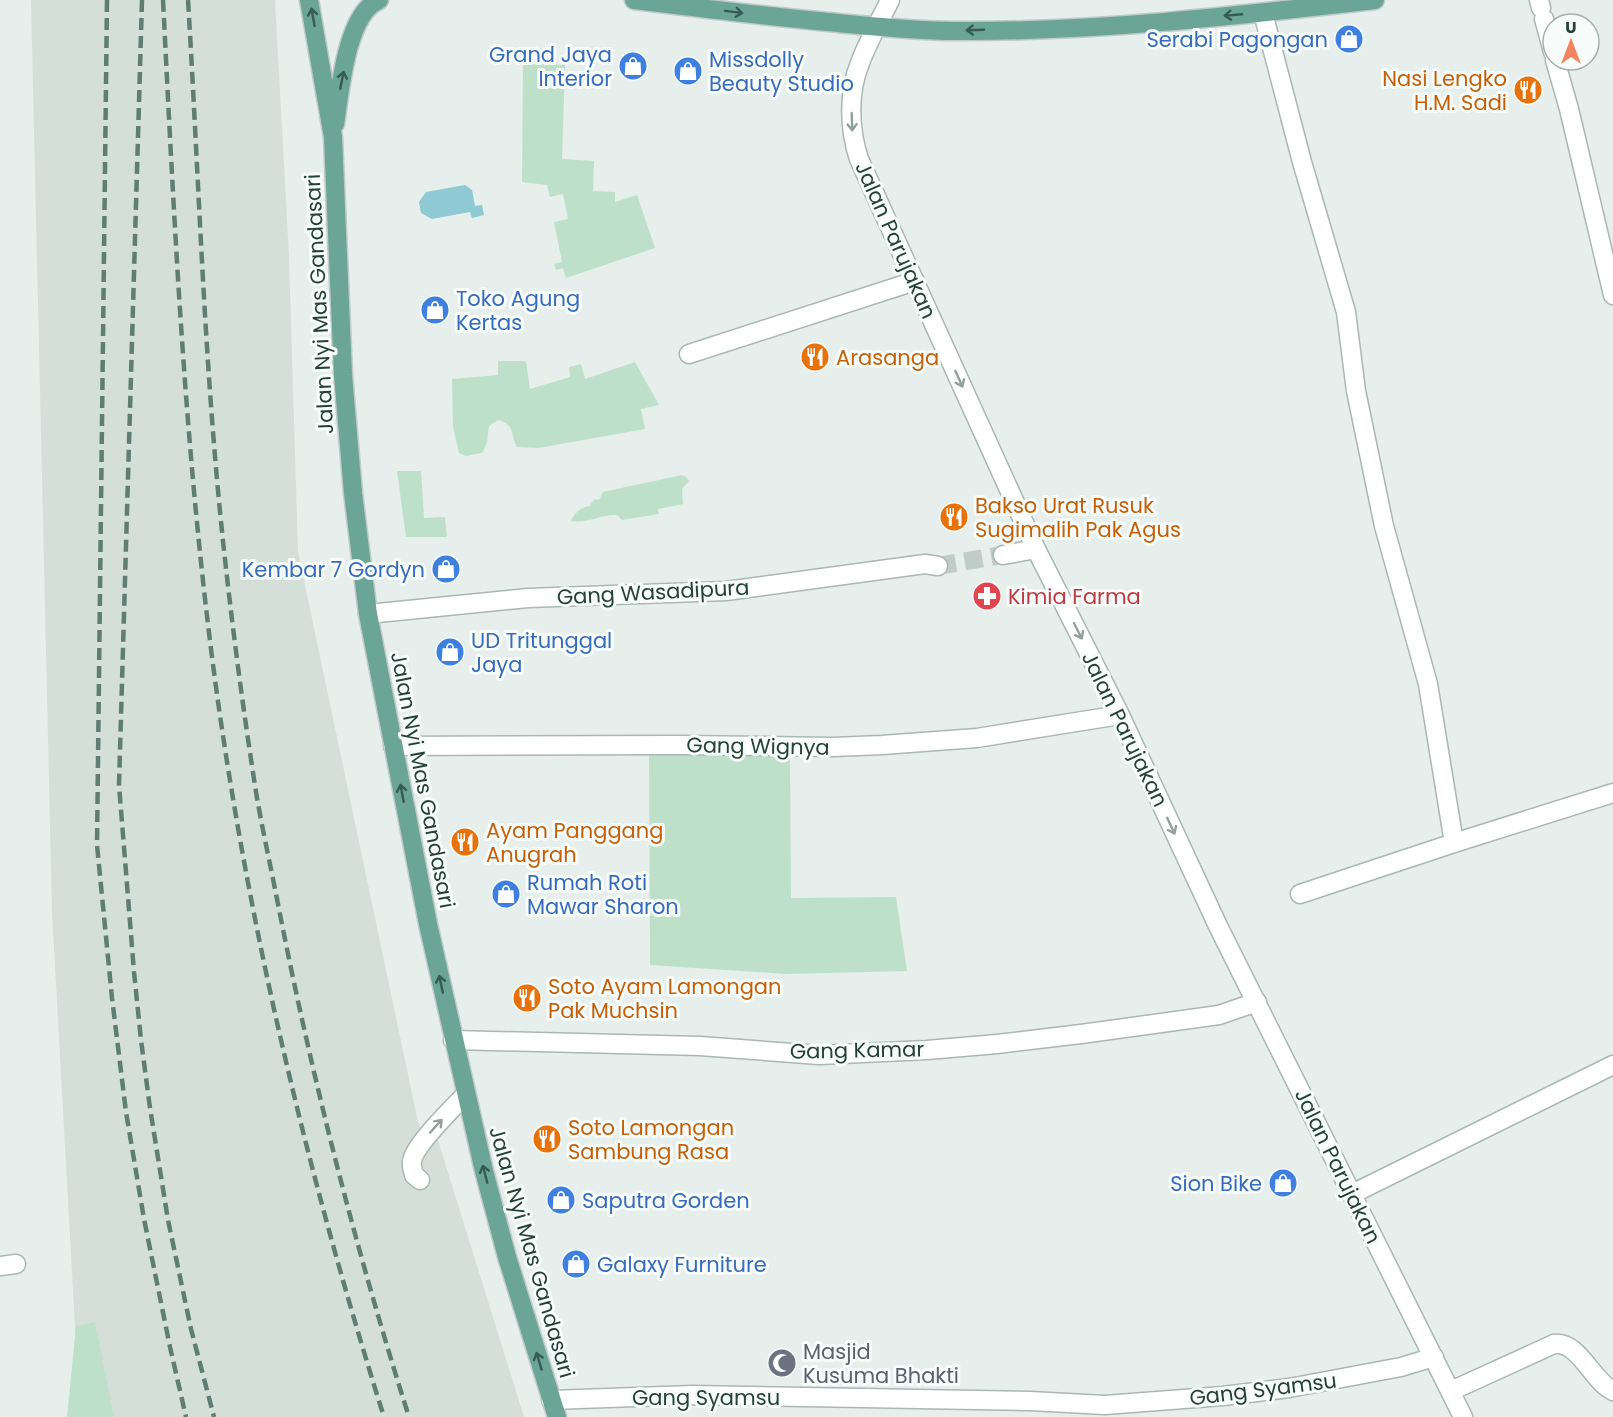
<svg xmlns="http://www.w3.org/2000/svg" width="1613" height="1417" viewBox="0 0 1613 1417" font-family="Poppins,sans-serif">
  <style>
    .built { fill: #d4dfda }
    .green { fill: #bfe0c8 }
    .water { fill: #8ec9d4 }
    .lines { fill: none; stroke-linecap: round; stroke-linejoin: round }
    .minor-tunnel { stroke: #bfccc8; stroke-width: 18; stroke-dasharray: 18 9; stroke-linecap: butt }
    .minor-casing { stroke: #a8b8b2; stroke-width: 21 }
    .major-casing { stroke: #c2cac8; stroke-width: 21 }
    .minor { stroke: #fff; stroke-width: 18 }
    .major { stroke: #6aa596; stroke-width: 18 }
    .rail { stroke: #5f7d75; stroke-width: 4.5; stroke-dasharray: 12 6; stroke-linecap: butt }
    .oneway { stroke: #365b51 }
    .oneway2 { stroke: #92a09c }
    .labels { text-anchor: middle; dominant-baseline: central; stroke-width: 6; stroke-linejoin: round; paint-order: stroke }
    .shop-label { font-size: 21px; fill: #366cbe; stroke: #f7fbf9; text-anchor: start }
    .food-label { font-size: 21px; fill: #c56008; stroke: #f7fbf9; text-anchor: start }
    .street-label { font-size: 21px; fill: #24423a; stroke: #f7fbf9 }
    .health-label { font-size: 21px; fill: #be3a42; stroke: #f7fbf9; text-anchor: start }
    .worship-label { font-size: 21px; fill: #5b616d; stroke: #f7fbf9; text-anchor: start }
  </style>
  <rect width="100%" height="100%" fill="#e6efeb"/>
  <!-- built -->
  <path class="built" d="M31,0H275L289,256L298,552L418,1122L423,1132L432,1121L524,1417H80L52,912Z"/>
  <!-- green -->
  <path class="green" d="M523,63L565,65L562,159L594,161L593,191L615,192V202L637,195L655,248L566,278L563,268L556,270L554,264L562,262L554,222L568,219L563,194L550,197L547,185L522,182Z
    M498,361H526L530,389L570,377L569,367L581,364L585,379L635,362L659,405L641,409L645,429L538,448L517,447C510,436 516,425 499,420C484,427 490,429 487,442C486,446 484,449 482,453L466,456L459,453L453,427L452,379L498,375Z
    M397,471H421L424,518L445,517L447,537H406Z
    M682,475L686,477L689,481L682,489L683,504L658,509L659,514L622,520C619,517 619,515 614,515C600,515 586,524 571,521C575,512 580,508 590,506L592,502L595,499L599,500L603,492Z
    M649,753L790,755L791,898L896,897L907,971L787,974L650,965Z
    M95,1322L114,1417H67L76,1326Z"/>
  <!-- water -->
  <path class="water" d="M465,185L472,190L475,206L482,205L484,215L472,218L470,212L432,219L421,213L419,202L426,192Z"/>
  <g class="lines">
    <!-- minor-tunnel -->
    <path class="minor-tunnel" d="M938,566L1003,555"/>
    <!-- minor casing -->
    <g class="minor-casing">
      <path id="minor" d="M890,0C880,21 868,41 860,63C848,92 849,129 859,159L1036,549L1120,715L1218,926L1463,1417
        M1539,0L1541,8
        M1263,13L1302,162L1346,312L1356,391L1384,526L1428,684L1454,843
        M1544,19L1553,52
        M1555,60L1569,109L1613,295
        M689,354L915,281
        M1003,555L1036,549
        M368,614L528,598L726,591L925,564L938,566
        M393,746L680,745L833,747L882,745L977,738L1120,715
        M1300,894L1454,843L1613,793
        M453,1040L700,1046L819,1055L927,1050L997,1044L1081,1034L1219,1015L1257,1002
        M420,1180L414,1175C413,1171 411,1165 412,1161C415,1144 453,1108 466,1094
        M1352,1194L1613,1065
        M0,1266L16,1264
        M1451,1391L1554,1344C1579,1341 1592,1381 1613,1391
        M551,1400L692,1395L1030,1401L1105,1405L1223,1396L1289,1388L1401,1367L1434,1357"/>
    </g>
    <!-- major casing -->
    <g class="major-casing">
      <path id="major" d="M309,0L333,137L343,375L353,493L368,614L428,924L484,1171L507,1257L557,1417
        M634,0C699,8 763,16 828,22C870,26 912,31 955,31C1095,32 1235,16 1375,0
        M335,124C340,92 346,14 379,0"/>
    </g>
    <!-- minor -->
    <use href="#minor" class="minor"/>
    <!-- major -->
    <use href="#major" class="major"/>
    <!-- rail -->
    <path class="rail" d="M107,0L97,845L112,998L126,1112L144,1219L170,1347L186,1417
      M142,0L119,785L134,972L141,1040L150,1108L168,1220L191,1329L214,1417
      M163,0C174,216 184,434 211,649C244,910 305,1166 384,1417
      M188,0C199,180 204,362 223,541C232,625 243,709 256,792C262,828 270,863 277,899C311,1074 355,1247 409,1417"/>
  </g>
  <!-- one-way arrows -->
  <defs><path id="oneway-shaft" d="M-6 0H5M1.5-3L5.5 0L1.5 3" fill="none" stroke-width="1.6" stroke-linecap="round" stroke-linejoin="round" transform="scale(1.5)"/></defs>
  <g class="oneway">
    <use href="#oneway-shaft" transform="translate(734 12) rotate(7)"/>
    <use href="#oneway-shaft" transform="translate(1233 15) rotate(175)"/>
    <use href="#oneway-shaft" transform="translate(313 17) rotate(-100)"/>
    <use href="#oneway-shaft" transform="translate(975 30) rotate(178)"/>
    <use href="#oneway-shaft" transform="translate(342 80) rotate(-79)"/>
    <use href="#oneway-shaft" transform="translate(402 793) rotate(-101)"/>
    <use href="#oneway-shaft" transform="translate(441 984) rotate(-102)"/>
    <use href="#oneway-shaft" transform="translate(485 1174) rotate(-105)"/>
    <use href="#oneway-shaft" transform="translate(539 1361) rotate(-107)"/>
  </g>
  <g class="oneway2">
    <use href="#oneway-shaft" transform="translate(852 122) rotate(88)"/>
    <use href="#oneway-shaft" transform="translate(959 379) rotate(66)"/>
    <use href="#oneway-shaft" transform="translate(1078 631) rotate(63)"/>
    <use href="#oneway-shaft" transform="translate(1171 826) rotate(65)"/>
    <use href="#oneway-shaft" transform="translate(436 1126) rotate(-48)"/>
  </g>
  <!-- icons -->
  <defs>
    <g id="shop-disc" transform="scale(1.5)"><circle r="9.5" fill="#3f7fe0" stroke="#f7fbf9"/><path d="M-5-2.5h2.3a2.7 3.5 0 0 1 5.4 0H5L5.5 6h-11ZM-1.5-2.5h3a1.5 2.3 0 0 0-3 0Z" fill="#fff"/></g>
    <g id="restaurant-disc" transform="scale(1.5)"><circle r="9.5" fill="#e8710a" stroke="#f7fbf9"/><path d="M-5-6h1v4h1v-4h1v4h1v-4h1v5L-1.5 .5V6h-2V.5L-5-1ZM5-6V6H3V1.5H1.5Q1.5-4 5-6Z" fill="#fff"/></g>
    <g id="pharmacy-disc" transform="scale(1.5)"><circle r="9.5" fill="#e0444e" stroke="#f7fbf9"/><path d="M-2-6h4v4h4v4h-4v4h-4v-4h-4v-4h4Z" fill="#fff"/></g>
    <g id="mosque-disc" transform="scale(1.5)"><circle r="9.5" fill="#6b7280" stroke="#f7fbf9"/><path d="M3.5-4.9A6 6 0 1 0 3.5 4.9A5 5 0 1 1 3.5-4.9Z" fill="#fff"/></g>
  </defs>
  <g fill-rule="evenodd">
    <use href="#shop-disc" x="1349" y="39"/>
    <use href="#shop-disc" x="633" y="66"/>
    <use href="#shop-disc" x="688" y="71"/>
    <use href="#restaurant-disc" x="1528" y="90"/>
    <use href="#shop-disc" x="435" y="310"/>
    <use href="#restaurant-disc" x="815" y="357"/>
    <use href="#restaurant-disc" x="954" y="517"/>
    <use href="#shop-disc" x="446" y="569"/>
    <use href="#pharmacy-disc" x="987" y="596"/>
    <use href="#shop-disc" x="450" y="652"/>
    <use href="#restaurant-disc" x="465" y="842"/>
    <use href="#shop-disc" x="506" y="894"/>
    <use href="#restaurant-disc" x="527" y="998"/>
    <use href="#restaurant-disc" x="547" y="1139"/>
    <use href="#shop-disc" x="1283" y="1183"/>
    <use href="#shop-disc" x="561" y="1200"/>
    <use href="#shop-disc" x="576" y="1264"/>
    <use href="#mosque-disc" x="782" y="1363"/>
  </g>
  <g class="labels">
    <!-- shop labels -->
    <g class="shop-label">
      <text x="1328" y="39" text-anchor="end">Serabi Pagongan</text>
      <text x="612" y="54" text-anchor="end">Grand Jaya<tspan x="612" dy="24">Interior</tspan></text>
      <text x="709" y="59">Missdolly<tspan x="709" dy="24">Beauty Studio</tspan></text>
      <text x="456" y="298">Toko Agung<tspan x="456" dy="24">Kertas</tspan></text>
      <text x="425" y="569" text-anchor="end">Kembar 7 Gordyn</text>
      <text x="471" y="640">UD Tritunggal<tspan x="471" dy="24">Jaya</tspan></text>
      <text x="527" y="882">Rumah Roti<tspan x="527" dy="24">Mawar Sharon</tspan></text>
      <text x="1262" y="1183" text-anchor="end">Sion Bike</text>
      <text x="582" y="1200">Saputra Gorden</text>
      <text x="597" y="1264">Galaxy Furniture</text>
    </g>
    <!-- food labels -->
    <g class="food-label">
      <text x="1507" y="78" text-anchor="end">Nasi Lengko<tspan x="1507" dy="24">H.M. Sadi</tspan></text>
      <text x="836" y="357">Arasanga</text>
      <text x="975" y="505">Bakso Urat Rusuk<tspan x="975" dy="24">Sugimalih Pak Agus</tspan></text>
      <text x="486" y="830">Ayam Panggang<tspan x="486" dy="24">Anugrah</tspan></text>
      <text x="548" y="986">Soto Ayam Lamongan<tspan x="548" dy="24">Pak Muchsin</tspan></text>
      <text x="568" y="1127">Soto Lamongan<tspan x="568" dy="24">Sambung Rasa</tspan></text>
    </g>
    <!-- street labels -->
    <g class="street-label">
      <text transform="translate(896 240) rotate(66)">Jalan Parujakan</text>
      <text transform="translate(319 304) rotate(-93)">Jalan Nyi Mas Gandasari</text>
      <text transform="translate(653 592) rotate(-3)">Gang Wasadipura</text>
      <text transform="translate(1125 729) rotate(64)">Jalan Parujakan</text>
      <text transform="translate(758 746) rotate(1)">Gang Wignya</text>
      <text transform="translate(423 780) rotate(79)">Jalan Nyi Mas Gandasari</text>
      <text transform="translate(857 1050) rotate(-1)">Gang Kamar</text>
      <text transform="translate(1338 1166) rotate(64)">Jalan Parujakan</text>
      <text transform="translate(532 1252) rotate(74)">Jalan Nyi Mas Gandasari</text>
      <text transform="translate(1263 1389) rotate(-7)">Gang Syamsu</text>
      <text x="706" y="1397">Gang Syamsu</text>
    </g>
    <!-- health labels -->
    <g class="health-label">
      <text x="1008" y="596">Kimia Farma</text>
    </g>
    <!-- worship labels -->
    <g class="worship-label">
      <text x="803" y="1351">Masjid<tspan x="803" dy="24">Kusuma Bhakti</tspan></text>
    </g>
  </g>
  <!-- north arrow -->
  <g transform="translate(1571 42)"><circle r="28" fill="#f7fbf9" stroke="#a3b1ad" stroke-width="1.5"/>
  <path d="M0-4.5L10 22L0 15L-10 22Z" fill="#f4845f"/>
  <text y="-9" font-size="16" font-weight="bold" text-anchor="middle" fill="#24423a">U</text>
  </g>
</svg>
